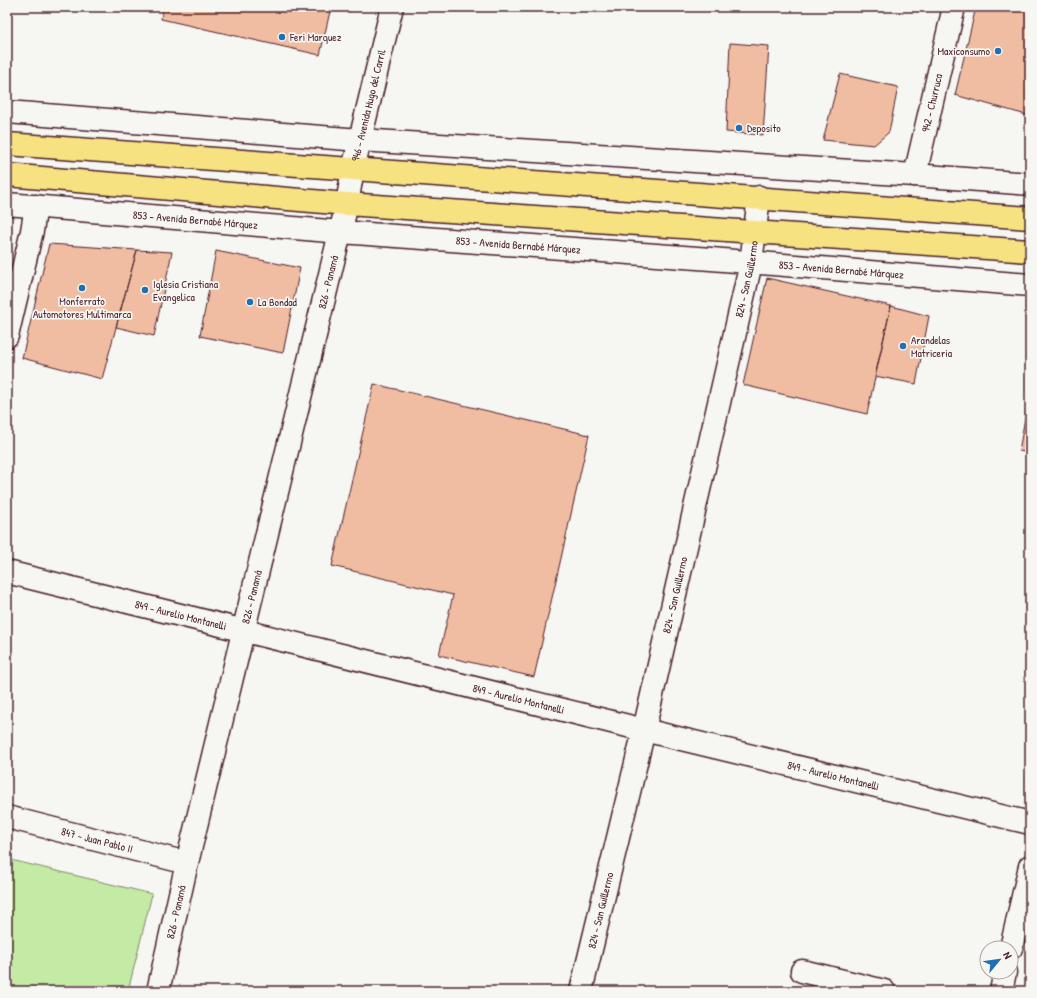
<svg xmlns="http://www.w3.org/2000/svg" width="1037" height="998" viewBox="0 0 1037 998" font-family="'Patrick Hand',sans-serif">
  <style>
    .green { fill: #c3eba6; stroke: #868568 }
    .building { fill: #f1bda2; stroke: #4a1f2b }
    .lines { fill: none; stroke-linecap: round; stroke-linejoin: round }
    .minor-casing { stroke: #4a1f2b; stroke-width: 25 }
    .tertiary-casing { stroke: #4a1f2b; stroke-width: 25 }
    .secondary-casing { stroke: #4a1f2b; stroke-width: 25 }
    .primary-casing { stroke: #4a1f2b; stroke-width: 25 }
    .minor { stroke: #f6f6f2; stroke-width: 22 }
    .tertiary { stroke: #f6f6f2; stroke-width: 22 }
    .secondary { stroke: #f6f6f2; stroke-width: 22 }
    .primary { stroke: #f7e281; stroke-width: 22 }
    .poi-dot { fill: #1f6fb2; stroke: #f6f6f2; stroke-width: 1.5 }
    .labels { text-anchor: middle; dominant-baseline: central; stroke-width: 3.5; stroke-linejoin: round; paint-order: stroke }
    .poi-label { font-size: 11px; fill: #4a1f2b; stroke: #f6f6f2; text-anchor: start }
    .street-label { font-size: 11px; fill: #4a1f2b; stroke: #f6f6f2 }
  </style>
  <rect width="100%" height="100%" fill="#f6f6f2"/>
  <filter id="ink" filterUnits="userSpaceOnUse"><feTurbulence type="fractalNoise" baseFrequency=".025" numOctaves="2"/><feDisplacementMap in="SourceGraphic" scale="8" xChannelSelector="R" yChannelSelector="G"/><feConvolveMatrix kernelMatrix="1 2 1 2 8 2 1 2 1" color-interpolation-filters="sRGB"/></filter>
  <g filter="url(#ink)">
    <!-- green -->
    <path class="green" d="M7,859L152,894L128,991H7Z"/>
    <!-- building -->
    <path class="building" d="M163,7H331L320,55L161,19Z
      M976,7H1030V116L955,95Z
      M730,43L769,46L763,135L726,132Z
      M840,74L898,87L889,132L874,145L823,140Z
      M49,244L137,250L102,379L22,358Z
      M137,250L172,252L154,336L116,327Z
      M216,251L300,268L283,353L200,336Z
      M767,278L891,306L867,414L743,385Z
      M891,306L929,316L916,384L875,376Z
      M374,384L589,435L534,677L439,655L453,595L332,566Z
      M1030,390V453L1019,451Z"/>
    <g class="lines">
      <!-- minor casing -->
      <g class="minor-casing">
        <g id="minor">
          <path id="s1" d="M915,175L954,7"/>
          <path d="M7,336L32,231L36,206"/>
          <path id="s2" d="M7,572L644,730L1030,823"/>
          <path id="s3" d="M7,817L187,863"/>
          <path d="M1011,948L1030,866"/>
          <path d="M802,971L884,991"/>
          <path id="s4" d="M581,991L644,730L751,263L759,197"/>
          <path d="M1001,991L1005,972"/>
        </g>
      </g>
      <!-- tertiary casing -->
      <g class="tertiary-casing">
        <g id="tertiary">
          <path d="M7,112L360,140L915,175L1030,184"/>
          <path id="s5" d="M7,204L341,232L711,259L1030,285"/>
          <path id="s6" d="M158,991L187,863L347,204"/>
        </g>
      </g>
      <!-- secondary casing -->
      <g class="secondary-casing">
        <g id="secondary">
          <path id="s7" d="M347,204L353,169L392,7"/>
        </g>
      </g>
      <!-- primary casing -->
      <g class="primary-casing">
        <path id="primary" d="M7,144L1030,218
          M7,175L347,204L1030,251"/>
      </g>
      <!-- minor -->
      <use href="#minor" class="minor"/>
      <!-- tertiary -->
      <use href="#tertiary" class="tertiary"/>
      <!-- secondary -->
      <use href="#secondary" class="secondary"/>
      <!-- primary -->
      <use href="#primary" class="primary"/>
    </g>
  </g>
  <!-- markers -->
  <g class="poi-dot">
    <circle cx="282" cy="37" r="4"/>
    <circle cx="998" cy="51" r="4"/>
    <circle cx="739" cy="128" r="4"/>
    <circle cx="82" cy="288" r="4"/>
    <circle cx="145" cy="290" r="4"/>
    <circle cx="250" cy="302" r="4"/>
    <circle cx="903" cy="346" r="4"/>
  </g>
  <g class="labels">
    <!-- poi labels -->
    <g class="poi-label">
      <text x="290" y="37">Feri Marquez</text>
      <text x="990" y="51" text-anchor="end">Maxiconsumo</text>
      <text x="747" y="128">Deposito</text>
      <text x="153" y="284">Iglesia Cristiana<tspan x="153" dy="13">Evangelica</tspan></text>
      <text x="82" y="301" text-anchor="middle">Monferrato<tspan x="82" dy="13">Automotores Multimarca</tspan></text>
      <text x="258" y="302">La Bondad</text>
      <text x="911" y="340">Arandelas<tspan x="911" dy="13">Matriceria</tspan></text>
    </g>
    <!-- street labels -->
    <g class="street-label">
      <text stroke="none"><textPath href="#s1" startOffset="74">942 - Churruca</textPath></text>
      <text stroke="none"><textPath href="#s7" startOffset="101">946 - Avenida Hugo del Carril</textPath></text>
      <text stroke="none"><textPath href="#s5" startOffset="189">853 - Avenida Bernabé Márquez</textPath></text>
      <text stroke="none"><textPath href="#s5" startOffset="513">853 - Avenida Bernabé Márquez</textPath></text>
      <text stroke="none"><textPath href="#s5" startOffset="837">853 - Avenida Bernabé Márquez</textPath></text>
      <text stroke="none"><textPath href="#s4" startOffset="731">824 - San Guillermo</textPath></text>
      <text stroke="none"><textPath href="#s6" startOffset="729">826 - Panamá</textPath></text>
      <text stroke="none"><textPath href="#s4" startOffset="407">824 - San Guillermo</textPath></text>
      <text stroke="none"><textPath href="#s6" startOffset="405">826 - Panamá</textPath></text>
      <text stroke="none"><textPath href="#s2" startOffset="179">849 - Aurelio Montanelli</textPath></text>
      <text stroke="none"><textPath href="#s2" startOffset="527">849 - Aurelio Montanelli</textPath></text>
      <text stroke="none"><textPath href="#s2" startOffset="851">849 - Aurelio Montanelli</textPath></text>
      <text stroke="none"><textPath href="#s3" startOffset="93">847 - Juan Pablo II</textPath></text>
      <text stroke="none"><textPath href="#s4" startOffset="83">824 - San Guillermo</textPath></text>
      <text stroke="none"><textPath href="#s6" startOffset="81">826 - Panamá</textPath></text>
    </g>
  </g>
  <!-- margin -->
  <rect width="1037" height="998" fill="none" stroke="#f6f6f2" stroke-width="24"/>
  <rect x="12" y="12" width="1013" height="974" fill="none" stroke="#4a1f2b" stroke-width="1.5" filter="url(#ink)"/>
  <!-- north arrow -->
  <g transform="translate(999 960) rotate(61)"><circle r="19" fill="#f6f6f2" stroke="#b1a0a2"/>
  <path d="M0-3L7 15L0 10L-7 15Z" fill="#1f6fb2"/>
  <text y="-6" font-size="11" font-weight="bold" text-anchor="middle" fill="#4a1f2b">N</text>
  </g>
</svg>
